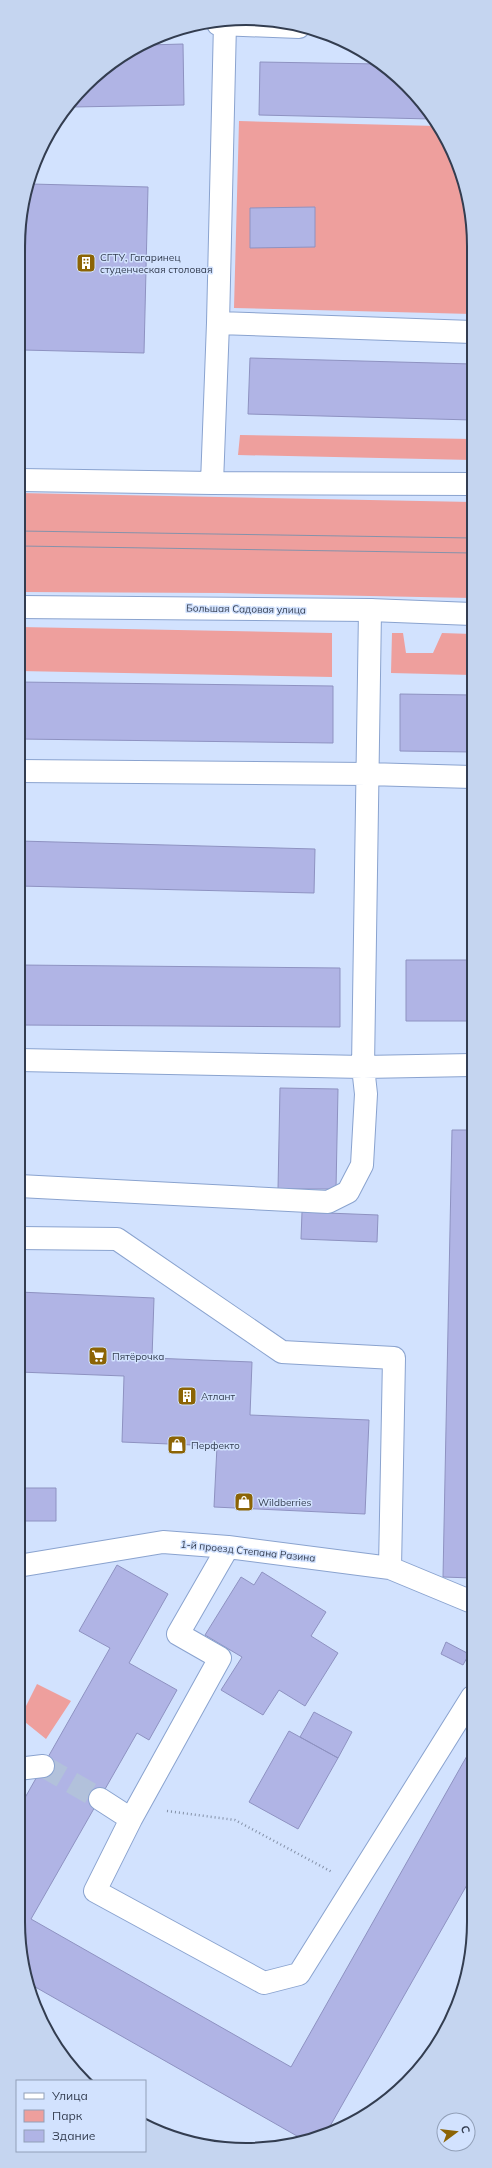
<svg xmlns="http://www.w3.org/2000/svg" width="492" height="2168" viewBox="0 0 492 2168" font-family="Mulish,sans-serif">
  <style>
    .green { fill: #ee9f9d }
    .building { fill: #b0b4e5; stroke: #8e92c1 }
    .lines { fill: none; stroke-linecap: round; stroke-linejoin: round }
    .minor-tunnel { stroke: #b2c1db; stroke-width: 22; stroke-dasharray: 22 11; stroke-linecap: butt }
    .minor-casing { stroke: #8aa3cf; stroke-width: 24 }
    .major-casing { stroke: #8aa3cf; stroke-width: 24 }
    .path { stroke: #8390a7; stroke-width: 2.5; stroke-dasharray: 1 3; stroke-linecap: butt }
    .minor { stroke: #fff; stroke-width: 22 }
    .major { stroke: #fff; stroke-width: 22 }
    .tram { stroke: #8592aa; stroke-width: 1 }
    .labels { text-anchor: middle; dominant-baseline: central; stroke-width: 3; stroke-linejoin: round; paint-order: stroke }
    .poi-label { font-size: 10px; fill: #333d50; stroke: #d2e2fe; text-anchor: start }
    .street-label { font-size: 10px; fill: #333d50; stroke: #d2e2fe }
    .rim { fill: none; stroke: #333d50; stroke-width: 2 }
  </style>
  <rect width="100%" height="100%" fill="#d2e2fe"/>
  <!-- green -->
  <path class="green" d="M239,121L437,126L451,145L472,216V314L234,308Z
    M240,435L472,439V460L238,455Z
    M20,493L472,502V598L222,593L20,592Z
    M20,627L332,633V677L19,671Z
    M392,633H403L406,653H433L442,633L472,634V675L391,673Z
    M37,1684L71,1701L46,1739L20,1718Z"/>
  <!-- building -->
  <path class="building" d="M183,44L184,105L72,107L107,65L148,45Z
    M260,62L379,64L407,85L432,119L259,115Z
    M31,184L148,187L144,353L23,350L27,196Z
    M315,207V247L250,248V208Z
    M250,358L472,364V420L248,414Z
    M19,682L333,686V743L19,739Z
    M400,694L472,695V752L400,751Z
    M19,841L315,849L314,893L19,886Z
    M406,960H472V1021H406Z
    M19,965L340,968V1027L19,1025Z
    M280,1088L338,1089L336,1189H278Z
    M452,1130H472V1578L443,1577Z
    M302,1212L378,1215L377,1242L301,1239Z
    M19,1292L154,1298L152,1358L252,1362L250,1415L369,1420L365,1514L214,1507L217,1446L122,1442L124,1376L19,1372Z
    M19,1488H56V1521H18Z
    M117,1565L168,1594L129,1663L177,1690L149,1740L137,1733L31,1919L291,2067L472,1747V1876L325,2135L319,2138L304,2140L30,1984L18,1922V1810L110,1648L79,1631Z
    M262,1572L326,1612L311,1636L338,1653L305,1706L279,1690L263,1715L221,1690L242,1657L205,1635L241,1577L254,1585Z
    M446,1642L469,1654L463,1665L441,1654Z
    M314,1712L352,1732L338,1758L300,1737Z
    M289,1731L338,1758L298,1829L249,1802Z"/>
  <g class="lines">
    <!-- minor-tunnel -->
    <path class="minor-tunnel" d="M43,1766L100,1799"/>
    <!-- minor casing -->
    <g class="minor-casing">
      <path id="minor" d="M218,24L299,27
        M218,323L472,332
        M20,480L212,483L472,484
        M212,483L218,323L225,23
        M19,771L367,774L472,777
        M19,1060L363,1067L370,610
        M19,1186L328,1202L348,1192L362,1165L366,1094L363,1067L472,1065
        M19,1238L117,1239L282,1352L394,1358L390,1568
        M18,1566L163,1542L228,1547L390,1568L472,1602
        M18,1769L43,1766
        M100,1799L131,1819L95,1891L264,1983L299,1974L472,1697
        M131,1819L220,1658L178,1634L228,1547"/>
    </g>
    <!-- major casing -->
    <g class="major-casing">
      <path id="major" d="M20,607L370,610L472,614"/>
    </g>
    <!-- path -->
    <path class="path" d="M167,1811L235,1820L332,1872"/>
    <!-- minor -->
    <use href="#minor" class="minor"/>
    <!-- major -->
    <use href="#major" class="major"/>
    <!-- tram -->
    <path class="tram" d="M20,531L472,538
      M20,546L472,553"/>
  </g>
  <!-- icons -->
  <defs>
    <g id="building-square" transform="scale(1)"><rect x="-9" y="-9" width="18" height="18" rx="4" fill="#8c6405" stroke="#d2e2fe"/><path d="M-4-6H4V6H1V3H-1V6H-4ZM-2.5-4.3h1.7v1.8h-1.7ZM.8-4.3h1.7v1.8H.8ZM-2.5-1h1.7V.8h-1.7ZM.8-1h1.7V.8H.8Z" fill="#fff"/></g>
    <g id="supermarket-square" transform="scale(1)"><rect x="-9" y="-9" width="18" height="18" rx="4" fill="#8c6405" stroke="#d2e2fe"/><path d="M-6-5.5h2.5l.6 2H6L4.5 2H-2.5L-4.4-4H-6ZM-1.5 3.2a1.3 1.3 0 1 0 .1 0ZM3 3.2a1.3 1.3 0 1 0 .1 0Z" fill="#fff"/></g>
    <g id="shop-square" transform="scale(1)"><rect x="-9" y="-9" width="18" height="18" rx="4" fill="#8c6405" stroke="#d2e2fe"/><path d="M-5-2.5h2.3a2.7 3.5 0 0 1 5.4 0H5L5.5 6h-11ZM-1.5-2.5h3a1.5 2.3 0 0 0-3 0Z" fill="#fff"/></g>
  </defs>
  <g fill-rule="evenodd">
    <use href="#building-square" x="86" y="263"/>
    <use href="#supermarket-square" x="98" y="1356"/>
    <use href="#building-square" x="187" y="1396"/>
    <use href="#shop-square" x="177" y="1445"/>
    <use href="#shop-square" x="244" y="1502"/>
  </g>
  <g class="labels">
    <!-- poi labels -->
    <g class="poi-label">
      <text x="100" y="257">СГТУ, Гагаринец<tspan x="100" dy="12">студенческая столовая</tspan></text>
      <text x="112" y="1356">Пятёрочка</text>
      <text x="201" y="1396">Атлант</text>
      <text x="191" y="1445">Перфекто</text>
      <text x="258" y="1502">Wildberries</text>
    </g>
    <!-- street labels -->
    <g class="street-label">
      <text transform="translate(246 609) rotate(1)">Большая Садовая улица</text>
      <text transform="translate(248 1551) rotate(6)">1-й проезд Степана Разина</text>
    </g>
  </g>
  <!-- crop -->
  <path d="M0 0H492V2168H0ZM246 25H246A221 221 0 0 1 467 246V1922A221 221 0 0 1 246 2143H246A221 221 0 0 1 25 1922V246A221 221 0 0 1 246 25Z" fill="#c5d5f0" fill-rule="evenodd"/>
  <path class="rim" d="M246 25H246A221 221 0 0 1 467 246V1922A221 221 0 0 1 246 2143H246A221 221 0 0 1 25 1922V246A221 221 0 0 1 246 25Z"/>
  <!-- legend -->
  <rect x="16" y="2080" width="130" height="72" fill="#d2e2fe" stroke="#92a0b8"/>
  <rect x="24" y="2093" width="20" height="6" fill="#ffffff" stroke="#92a0b8"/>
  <text x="52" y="2100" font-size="12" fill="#333d50">Улица</text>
  <rect x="24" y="2110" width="20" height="12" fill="#ee9f9d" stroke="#92a0b8"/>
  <text x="52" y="2120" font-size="12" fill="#333d50">Парк</text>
  <rect x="24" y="2130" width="20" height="12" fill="#b0b4e5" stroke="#92a0b8"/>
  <text x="52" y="2140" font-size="12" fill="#333d50">Здание</text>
  <!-- north arrow -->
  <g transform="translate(456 2132) rotate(75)"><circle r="19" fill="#d2e2fe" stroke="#92a0b8"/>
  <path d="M0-3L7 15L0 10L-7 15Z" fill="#8c6405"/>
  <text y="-6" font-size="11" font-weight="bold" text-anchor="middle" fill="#333d50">С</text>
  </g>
</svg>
